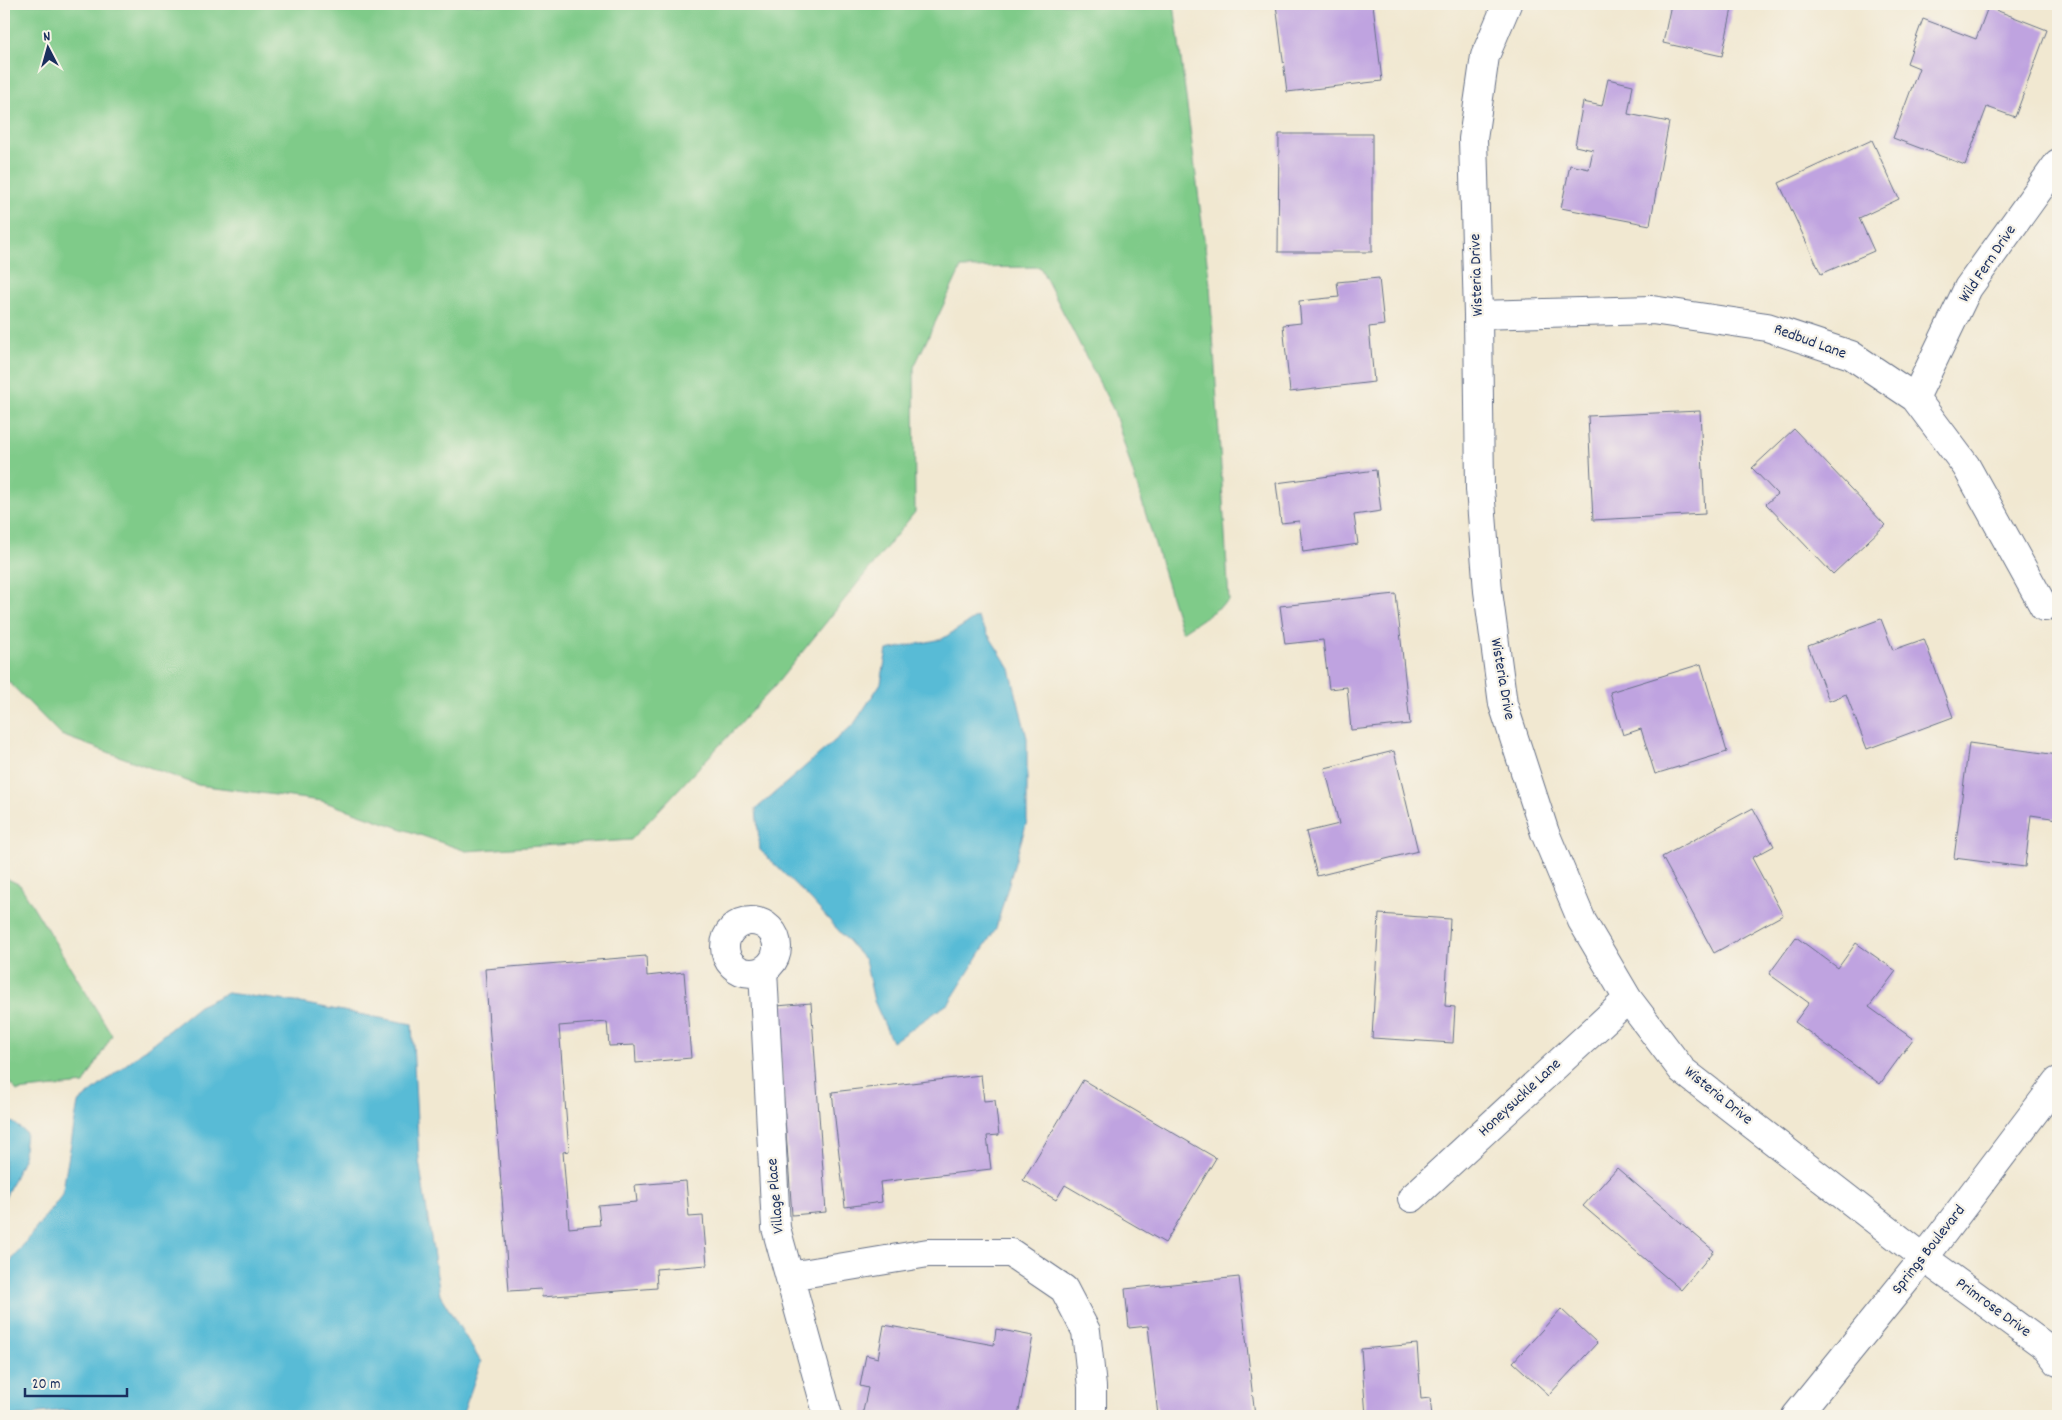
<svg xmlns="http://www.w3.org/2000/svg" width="2062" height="1420" viewBox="0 0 2062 1420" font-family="Dekko,sans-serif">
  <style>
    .green { fill: #7fcb89; stroke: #4d7d74 }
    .water { fill: #58bbd6; stroke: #3a759a }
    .building { fill: #bfa3e0 }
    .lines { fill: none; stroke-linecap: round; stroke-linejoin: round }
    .minor-casing { stroke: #667086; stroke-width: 30 }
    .minor { stroke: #fff; stroke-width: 28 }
    .labels { text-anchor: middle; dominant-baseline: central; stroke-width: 4.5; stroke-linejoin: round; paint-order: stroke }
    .street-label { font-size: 16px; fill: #1b2f5e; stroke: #f7f3e8 }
  </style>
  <rect width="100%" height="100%" fill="#f7f3e8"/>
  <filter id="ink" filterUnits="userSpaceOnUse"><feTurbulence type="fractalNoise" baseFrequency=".02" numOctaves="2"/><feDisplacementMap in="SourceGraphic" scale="10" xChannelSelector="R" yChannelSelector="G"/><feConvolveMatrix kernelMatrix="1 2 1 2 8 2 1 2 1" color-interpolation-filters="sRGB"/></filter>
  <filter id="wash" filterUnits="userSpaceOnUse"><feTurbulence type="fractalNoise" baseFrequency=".0096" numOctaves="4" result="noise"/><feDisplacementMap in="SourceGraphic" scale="20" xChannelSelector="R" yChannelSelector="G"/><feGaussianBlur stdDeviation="1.12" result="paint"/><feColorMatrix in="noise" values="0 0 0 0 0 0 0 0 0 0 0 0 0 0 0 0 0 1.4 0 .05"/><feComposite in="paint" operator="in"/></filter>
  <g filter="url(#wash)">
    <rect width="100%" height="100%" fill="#f1e8d1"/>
    <!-- green -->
    <path class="green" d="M4,4H1174L1210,285L1229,601L1182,632L1114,411L1040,267L961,268L914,367L915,512L774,687L631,840L466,851L322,801L198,785L61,735L4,677Z
      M4,877L20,885L112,1035L84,1084L17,1091L4,1077Z"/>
    <!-- water -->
    <path class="water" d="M977,617L1010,669L1027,738V821L996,928L949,1003L892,1042L874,1001L865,960L812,901L760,850L756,809L854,724L881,683L887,650L942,639Z
      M227,993L295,1002L412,1024L419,1161L440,1295L481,1362L462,1416H80L67,1410L38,1413L34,1416H4V1266L10,1262L62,1195L78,1103L199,1006Z
      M4,1120L14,1123L26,1133L23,1159L4,1200Z"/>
    <g id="blocks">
      <!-- building -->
      <path class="building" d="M1276,4H1373L1382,81L1287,92Z
        M1671,4H1733L1722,56L1663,43Z
        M1988,7L2047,30L2015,117L1987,107L1965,165L1893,138L1919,68L1907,63L1923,19L1976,39Z
        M1608,79L1633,85L1628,114L1669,122L1650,225L1561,208L1570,165L1589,169L1593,150L1575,146L1583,102L1602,106Z
        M1279,134H1372V252H1278Z
        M1872,140L1899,199L1859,218L1874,251L1821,274L1779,183Z
        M1379,278L1384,325L1369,327L1374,382L1290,392L1283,325L1301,323L1299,301L1339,297L1337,282Z
        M1700,411L1705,514L1593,520L1588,416Z
        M1794,429L1885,525L1833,574L1766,504L1777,494L1752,468Z
        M1376,470L1381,511L1354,515L1358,544L1303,552L1299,521L1281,523L1276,483Z
        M1396,594L1410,724L1351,730L1347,687L1329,689L1323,640L1285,644L1280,606Z
        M1881,619L1893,650L1924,639L1953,717L1867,749L1846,694L1829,701L1808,646Z
        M1701,664L1727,752L1655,774L1641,729L1623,735L1610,692Z
        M1969,743L2058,755V819L2031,815L2025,867L1954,858Z
        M1394,751L1418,851L1317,876L1306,832L1339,824L1325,768Z
        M1753,808L1774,846L1752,858L1783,915L1714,953L1662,857Z
        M1379,914L1450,919L1445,1006L1455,1007L1453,1043L1372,1038Z
        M1796,937L1838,968L1856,943L1896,971L1869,1007L1913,1039L1880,1084L1795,1022L1809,1003L1769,974Z
        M646,956L647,976L684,972L691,1058L636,1063L635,1045L609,1046L607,1022L559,1026L569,1151L563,1152L569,1228L600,1225L598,1205L637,1202L635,1185L686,1181L689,1217L703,1216L707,1265L656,1269L657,1288L542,1297L541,1289L509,1291L485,969Z
        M811,1003L826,1212L792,1215L777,1006Z
        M981,1075L984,1101L995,1100L999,1135L987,1136L991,1169L880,1182L882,1202L845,1207L832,1092Z
        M1083,1080L1216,1158L1165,1243L1065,1185L1056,1200L1023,1180Z
        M1617,1168L1714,1251L1681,1290L1583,1206Z
        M1239,1277L1255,1416H1158L1148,1326L1129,1328L1125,1289Z
        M1561,1309L1597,1343L1549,1395L1513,1362Z
        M884,1325L994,1345L996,1329L1033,1336L1018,1416H862L868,1388L860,1386L866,1355L878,1358Z
        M1417,1344L1421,1399L1430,1398L1432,1416H1366L1361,1349Z"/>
    </g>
  </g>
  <g filter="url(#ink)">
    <use href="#blocks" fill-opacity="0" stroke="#667086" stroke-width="1"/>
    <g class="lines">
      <!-- minor casing -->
      <g class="minor-casing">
        <path id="minor" d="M1507,4L1485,56L1473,139L1478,315L1480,489L1488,591L1503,704L1545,833L1582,921L1628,999L1682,1070L1924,1258L2046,1347L2058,1362
          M1478,315L1652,310L1767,327L1851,355L1915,398L1966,466L2044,607
          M1915,398L1968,288L2058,163
          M725 947a26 26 0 1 1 52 0a26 26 0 1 1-52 0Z
          M763,970L776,1228L828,1416
          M1412,1198L1628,999
          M790,1276L928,1253H1011L1064,1289L1086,1331L1092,1387V1416
          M1796,1416L1924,1258L2058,1081"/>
      </g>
      <!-- minor -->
      <use href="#minor" class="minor"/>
    </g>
  </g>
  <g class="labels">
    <!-- street labels -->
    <g class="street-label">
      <text transform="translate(1988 264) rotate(-56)">Wild Fern Drive</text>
      <text transform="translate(1477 275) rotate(-92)">Wisteria Drive</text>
      <text transform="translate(1810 342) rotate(20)">Redbud Lane</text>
      <text transform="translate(1502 679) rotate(80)">Wisteria Drive</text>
      <text transform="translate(1718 1096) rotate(39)">Wisteria Drive</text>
      <text transform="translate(1520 1098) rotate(-43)">Honeysuckle Lane</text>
      <text transform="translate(776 1196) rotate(-95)">Village Place</text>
      <text transform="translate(1929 1250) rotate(-52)">Springs Boulevard</text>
      <text transform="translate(1993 1308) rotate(36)">Primrose Drive</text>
    </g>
  </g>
  <!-- margin -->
  <rect width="2062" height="1420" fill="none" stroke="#f7f3e8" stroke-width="20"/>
  <!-- north arrow -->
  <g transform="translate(48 48) rotate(354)" stroke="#f7f3e8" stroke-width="4" paint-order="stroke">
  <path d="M0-4L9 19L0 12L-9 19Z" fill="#1b2f5e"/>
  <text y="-8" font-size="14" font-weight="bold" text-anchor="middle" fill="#1b2f5e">N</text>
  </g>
  <!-- scale -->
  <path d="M25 1388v8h102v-8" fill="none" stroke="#1b2f5e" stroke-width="2.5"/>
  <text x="32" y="1388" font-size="15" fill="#1b2f5e" stroke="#f7f3e8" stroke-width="4" paint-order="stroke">20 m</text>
</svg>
